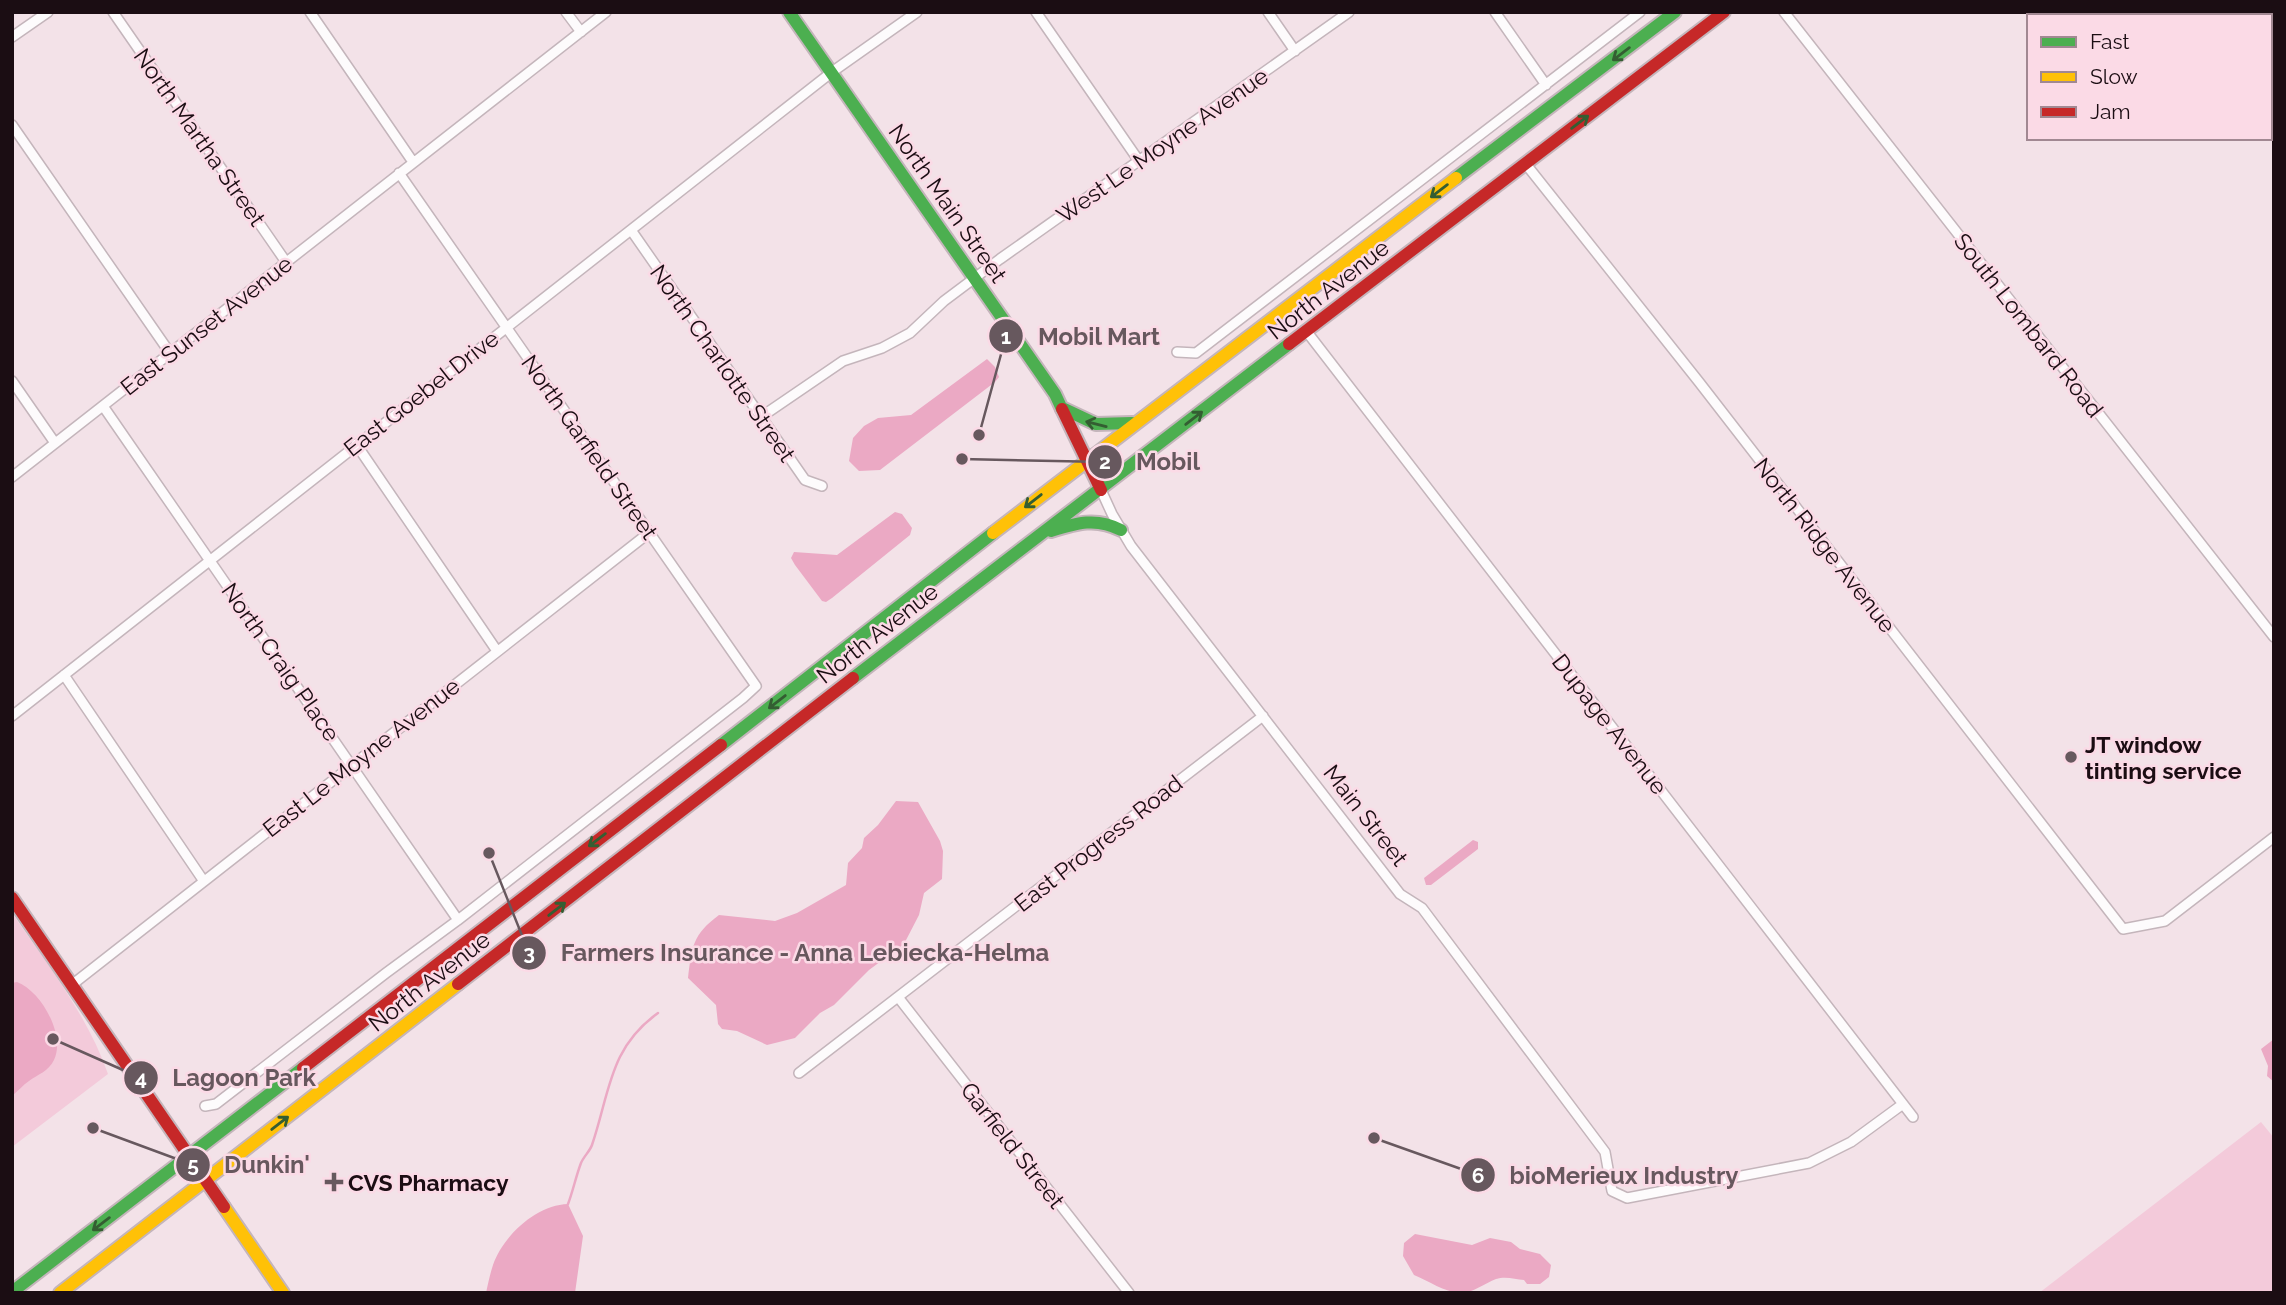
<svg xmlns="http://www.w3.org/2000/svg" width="2286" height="1305" viewBox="0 0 2286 1305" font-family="Raleway,sans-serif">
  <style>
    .green { fill: #f3cada }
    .water { fill: #eba9c4 }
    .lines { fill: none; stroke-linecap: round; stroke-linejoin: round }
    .stream { stroke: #eba9c4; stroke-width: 2.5 }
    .street-casing { stroke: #c4b5bb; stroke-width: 12 }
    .fast-casing { stroke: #c4b5bb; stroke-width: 16 }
    .slow-casing { stroke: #c4b5bb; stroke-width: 16 }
    .jam-casing { stroke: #c4b5bb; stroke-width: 16 }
    .street { stroke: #fdfbfc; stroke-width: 9 }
    .fast { stroke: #4caf50; stroke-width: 12 }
    .slow { stroke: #ffc107; stroke-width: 12 }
    .jam { stroke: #c62828; stroke-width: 12 }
    .oneway { stroke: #345e32 }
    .poi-dot { fill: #67585e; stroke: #fbdae6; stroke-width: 2.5 }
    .labels { text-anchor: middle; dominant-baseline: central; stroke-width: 5; stroke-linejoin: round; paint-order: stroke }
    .street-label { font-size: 23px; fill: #1b0d13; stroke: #fbdae6 }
    .poi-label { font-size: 23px; font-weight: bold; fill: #1b0d13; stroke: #fbdae6; text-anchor: start }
    .leader { fill: none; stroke: #67585e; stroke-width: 2.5 }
    .callout-dot { fill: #67585e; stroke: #fbdae6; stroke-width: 2.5 }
    .mark-label { font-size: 21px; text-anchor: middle; font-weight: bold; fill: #fff }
    .callout-label { font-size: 24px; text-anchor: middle; font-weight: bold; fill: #67585e; stroke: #fbdae6; stroke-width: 5; stroke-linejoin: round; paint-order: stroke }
  </style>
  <rect width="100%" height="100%" fill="#f3e2e8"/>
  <!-- green -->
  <path class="green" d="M12,913C47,964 88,1016 108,1074L12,1147Z
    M2261,1122L2274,1138V1293H2039Z"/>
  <!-- water -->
  <path class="water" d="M987,359L995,367L999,377L995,382L880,470L859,471L849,461L853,438L864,426L878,418L911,415Z
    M895,512L902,514L912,528L910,535L832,598L826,602L822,601L795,565L791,558L794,552L837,555Z
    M896,801L918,802L940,841L943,851L942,879L924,893L919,915L904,944L869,970L834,1005L820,1013L795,1038L767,1045L737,1031L722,1029L718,1024L716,1005L688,978C692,947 692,935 719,915L775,921L797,913L846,885L848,863L862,848L864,838L878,825Z
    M1473,840L1478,842V849L1431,885H1426L1424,878Z
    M17,982C41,991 66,1035 54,1060C49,1071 37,1075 29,1081C23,1085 18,1091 12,1096V983Z
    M2274,1039V1082L2267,1076L2268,1066L2261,1049Z
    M568,1204L583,1236L575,1293H486C488,1284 490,1274 493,1265C503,1236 536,1205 568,1204Z
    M1415,1234L1472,1245L1490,1238L1511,1242L1520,1249L1540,1254L1551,1265L1549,1277L1540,1284H1527L1524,1280C1515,1279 1505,1276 1496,1279C1485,1283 1473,1293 1460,1293C1444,1292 1429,1281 1414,1275L1403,1256L1404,1243Z"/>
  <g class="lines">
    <!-- stream -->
    <path class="stream" d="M568,1204C573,1191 576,1176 581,1163C584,1156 590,1151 592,1145C610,1092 609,1048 658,1013"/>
    <!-- street casing -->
    <g class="street-casing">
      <path id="street" d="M113,12L286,262
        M310,12L413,162
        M566,12L581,32
        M1036,12L1139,161
        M1268,12L1295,51
        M1495,12L1546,85
        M1784,12L2274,637
        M12,37L48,12
        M12,125L170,353
        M1525,163L1699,382L2123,929L2165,921L2274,837
        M631,230L805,480L822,486
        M1307,332L1913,1117
        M1177,352L1196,353L1640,12
        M12,381L55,443
        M103,406L458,920
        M761,417L843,361L882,348L910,333L944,301L1000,259L1349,12
        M356,444L497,651
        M12,477L606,12
        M1101,490L1112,514L1131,546L1400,894L1422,908L1605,1152L1612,1191L1627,1198L1809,1163L1851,1142L1903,1104
        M64,675L203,880
        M12,716L832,72L917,12
        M73,984L650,532
        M898,997L1129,1293
        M799,1073L1263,716
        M205,1106L216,1104L386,973L458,920L743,698L756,686L399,173"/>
    </g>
    <!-- fast casing -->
    <g class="fast-casing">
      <path id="fast" d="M789,12L1055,394L1062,409
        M1456,178L1675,12
        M1062,408L1096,424L1132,423
        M1051,531C1077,523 1096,517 1121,530
        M853,678L1289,344
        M721,745L993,533
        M12,1292L303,1068"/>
    </g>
    <!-- slow casing -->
    <g class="slow-casing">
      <path id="slow" d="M993,533L1456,178
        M224,1207L283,1293
        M60,1293L458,984"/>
    </g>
    <!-- jam casing -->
    <g class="jam-casing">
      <path id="jam" d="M1289,344L1724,12
        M1062,409L1101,490
        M12,898L224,1207
        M458,984L853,678
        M303,1068L721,745"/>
    </g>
    <!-- street -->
    <use href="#street" class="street"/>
    <!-- fast -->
    <use href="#fast" class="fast"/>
    <!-- slow -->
    <use href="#slow" class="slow"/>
    <!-- jam -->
    <use href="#jam" class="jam"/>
  </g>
  <!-- one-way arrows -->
  <defs><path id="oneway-shaft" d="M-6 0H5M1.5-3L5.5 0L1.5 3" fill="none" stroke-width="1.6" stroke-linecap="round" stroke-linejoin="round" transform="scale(1.75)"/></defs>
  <g class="oneway">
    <use href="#oneway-shaft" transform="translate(1621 54) rotate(143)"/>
    <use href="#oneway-shaft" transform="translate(1580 122) rotate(-37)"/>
    <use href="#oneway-shaft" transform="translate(1439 191) rotate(143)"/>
    <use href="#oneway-shaft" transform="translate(1194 418) rotate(-38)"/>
    <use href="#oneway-shaft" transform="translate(1096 424) rotate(-166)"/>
    <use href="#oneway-shaft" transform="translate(1033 501) rotate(142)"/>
    <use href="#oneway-shaft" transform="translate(777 702) rotate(142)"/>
    <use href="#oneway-shaft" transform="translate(597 840) rotate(143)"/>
    <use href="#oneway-shaft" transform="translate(557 909) rotate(-38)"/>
    <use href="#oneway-shaft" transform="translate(280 1123) rotate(-38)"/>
    <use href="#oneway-shaft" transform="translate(101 1224) rotate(143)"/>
  </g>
  <!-- markers -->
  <g class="poi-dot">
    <circle cx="2071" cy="757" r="7"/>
    <path d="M330.5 1171.5h7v7h7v7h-7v7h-7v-7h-7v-7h7z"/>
  </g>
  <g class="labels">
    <!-- street labels -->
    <g class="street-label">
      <text transform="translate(200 137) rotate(55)">North Martha Street</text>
      <text transform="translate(1162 145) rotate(-35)">West Le Moyne Avenue</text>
      <text transform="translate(948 203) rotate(55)">North Main Street</text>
      <text transform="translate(1328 289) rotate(-38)">North Avenue</text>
      <text transform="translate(206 325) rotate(-38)">East Sunset Avenue</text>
      <text transform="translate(2029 325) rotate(52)">South Lombard Road</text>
      <text transform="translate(723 363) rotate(55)">North Charlotte Street</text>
      <text transform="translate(421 393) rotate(-38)">East Goebel Drive</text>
      <text transform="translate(590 447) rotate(55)">North Garfield Street</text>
      <text transform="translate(1825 545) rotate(52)">North Ridge Avenue</text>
      <text transform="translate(877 633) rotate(-38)">North Avenue</text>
      <text transform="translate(281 662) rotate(55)">North Craig Place</text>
      <text transform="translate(1610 724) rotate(52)">Dupage Avenue</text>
      <text transform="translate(361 757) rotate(-38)">East Le Moyne Avenue</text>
      <text transform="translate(1366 815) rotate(52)">Main Street</text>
      <text transform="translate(1098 843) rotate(-38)">East Progress Road</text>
      <text transform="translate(429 981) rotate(-38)">North Avenue</text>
      <text transform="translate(1013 1145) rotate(52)">Garfield Street</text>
    </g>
    <!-- poi labels -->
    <g class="poi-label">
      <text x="2085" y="744">JT window<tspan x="2085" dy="26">tinting service</tspan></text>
      <text x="348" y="1182">CVS Pharmacy</text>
    </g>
  </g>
  <!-- callouts -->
  <path class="leader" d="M979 435L1006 336M962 459L1105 462M489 853L529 953M53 1039L141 1078M93 1128L193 1165M1374 1138L1478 1175"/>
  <g class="callout-dot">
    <circle cx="979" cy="435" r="7"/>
    <circle cx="962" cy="459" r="7"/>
    <circle cx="489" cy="853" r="7"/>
    <circle cx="53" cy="1039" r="7"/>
    <circle cx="93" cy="1128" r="7"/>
    <circle cx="1374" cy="1138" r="7"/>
    <circle cx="1006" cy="336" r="18"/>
    <circle cx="1105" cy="462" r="18"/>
    <circle cx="529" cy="953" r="18"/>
    <circle cx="141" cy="1078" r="18"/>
    <circle cx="193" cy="1165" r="18"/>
    <circle cx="1478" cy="1175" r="18"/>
  </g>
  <g class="mark-label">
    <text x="1006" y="344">1</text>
    <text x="1105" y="469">2</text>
    <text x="529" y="960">3</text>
    <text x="141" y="1085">4</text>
    <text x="193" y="1172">5</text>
    <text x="1478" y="1183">6</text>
  </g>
  <g class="callout-label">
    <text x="1099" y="345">Mobil Mart</text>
    <text x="1168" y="470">Mobil</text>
    <text x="805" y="961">Farmers Insurance - Anna Lebiecka-Helma</text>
    <text x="244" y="1086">Lagoon Park</text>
    <text x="267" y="1173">Dunkin'</text>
    <text x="1624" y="1184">bioMerieux Industry</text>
  </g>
  <!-- border -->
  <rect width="2286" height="1305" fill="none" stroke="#1b0d13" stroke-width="28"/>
  <!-- legend -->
  <rect x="2027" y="14" width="245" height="126" fill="#fbdae6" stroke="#a18892" stroke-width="2"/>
  <rect x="2041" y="37" width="35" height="10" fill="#4caf50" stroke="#a18892" stroke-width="2"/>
  <text x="2090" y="49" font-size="21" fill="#1b0d13">Fast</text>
  <rect x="2041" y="72" width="35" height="10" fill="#ffc107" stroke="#a18892" stroke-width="2"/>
  <text x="2090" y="84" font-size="21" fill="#1b0d13">Slow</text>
  <rect x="2041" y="107" width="35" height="10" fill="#c62828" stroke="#a18892" stroke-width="2"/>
  <text x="2090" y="119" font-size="21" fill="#1b0d13">Jam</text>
</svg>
